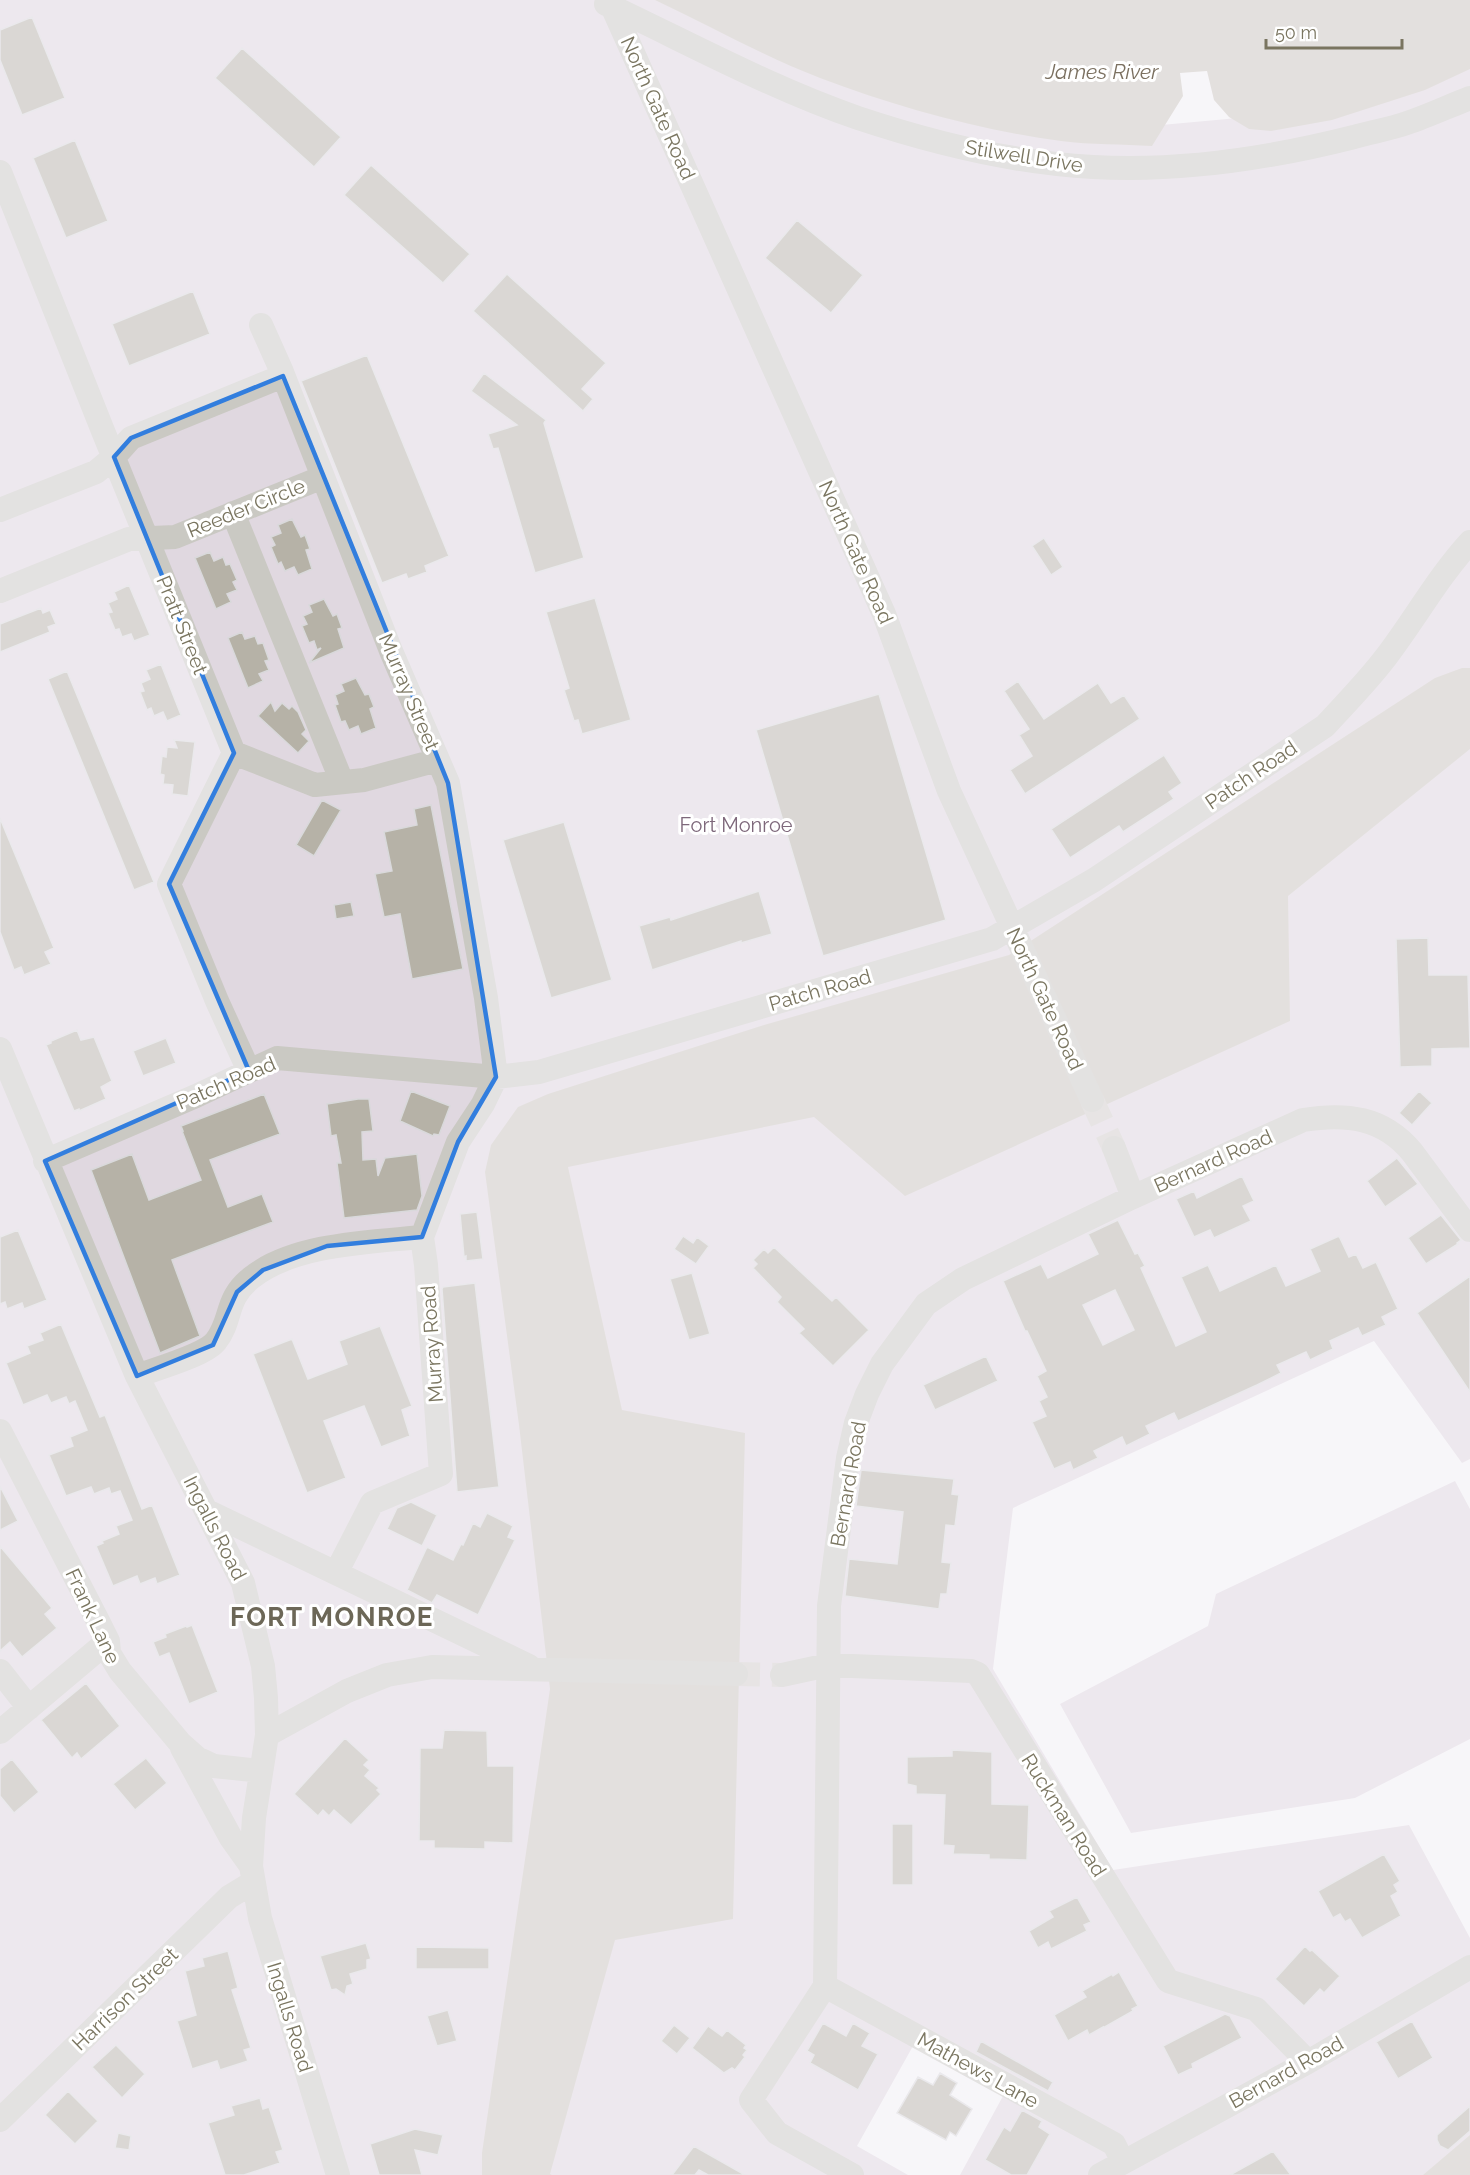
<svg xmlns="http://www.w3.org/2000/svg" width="1470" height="2175" viewBox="0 0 1470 2175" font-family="Raleway,sans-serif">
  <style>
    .green { fill: #e0d8e0 }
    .water { fill: #cbc6bd }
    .building { fill: #b6b2a7; stroke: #d9d9db; stroke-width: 1.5; fill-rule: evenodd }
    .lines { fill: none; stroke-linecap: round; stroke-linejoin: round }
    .minor-tunnel { stroke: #d2cfcb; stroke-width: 24; stroke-dasharray: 24 12; stroke-linecap: butt }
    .minor { stroke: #cac9c3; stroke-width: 24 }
    .marked { fill: none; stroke: #327ede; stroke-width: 4.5; stroke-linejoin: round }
    .labels { text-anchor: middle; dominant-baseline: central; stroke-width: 6; stroke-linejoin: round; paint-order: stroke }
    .street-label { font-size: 20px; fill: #7a7560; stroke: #fff }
    .park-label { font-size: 20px; fill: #7e687b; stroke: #fff }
    .water-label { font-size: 21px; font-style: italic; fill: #7b7060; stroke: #fff }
    .district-label { font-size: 26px; font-weight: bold; letter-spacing: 1.5px; fill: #6c6757; stroke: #fff }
  </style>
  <rect width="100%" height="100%" fill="#f7f6f9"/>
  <!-- green -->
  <path class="green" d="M0,0H673L1150,126L1227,119L1282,111L1470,49V1459L1462,1463L1374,1341L1013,1508L993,1669L1113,1870L1409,1825L1470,1938V2175H960L1003,2096L913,2046L857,2146L908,2175H0Z
    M1455,1481L1470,1509V1739L1355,1798L1131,1833L1060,1704L1208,1626L1216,1594Z"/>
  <!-- water -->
  <path class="water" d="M655,0H1470V69L1425,90L1332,120L1271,131L1249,129L1229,117L1214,100L1207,71L1180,73L1183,96L1152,146C1122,144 1091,145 1061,141C979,130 897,107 820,78C763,56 710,26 655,0Z
    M1462,668H1470V749L1288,896L1290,1021L905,1196L814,1117L568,1167L622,1410L745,1433L733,1919L615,1940L550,2174L552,2175H482V2153L550,1689L519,1425L485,1172L491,1145L518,1107L548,1094L764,1025L1009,955L1435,678Z
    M1470,2135V2175H1423Z"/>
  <!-- building -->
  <path class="building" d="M32,17L65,98L22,115L0,60V30Z
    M242,48L341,137L314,167L215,78Z
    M75,140L108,221L66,238L33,158Z
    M371,165L470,254L443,283L344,195Z
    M797,220L863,275L831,313L765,258Z
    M507,274L606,363L582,389L593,399L583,411L473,311Z
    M193,291L210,334L129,366L112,324Z
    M367,355L449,556L425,566L427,572L408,579L406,574L382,583L301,381Z
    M484,373L546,420L544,423L584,558L535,573L498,448L493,449L488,434L517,425L471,391Z
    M292,519L301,537L305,535L310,549L306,550L312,569L298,575L294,567L285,571L281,562L278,564L271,547L275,545L271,537L281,533L278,525Z
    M1044,538L1063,567L1051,575L1032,546Z
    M210,552L214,561L223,557L226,565L230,564L237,580L233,582L237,590L227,594L231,602L216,609L195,558Z
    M129,585L150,635L134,641L131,634L122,637L119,629L115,630L108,613L112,612L108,603L117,599L114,592Z
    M595,598L631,720L582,734L578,720L574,721L564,690L569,688L546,612Z
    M324,599L333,616L337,614L342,628L338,629L344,648L309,663L321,648L317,650L314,641L309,643L302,626L307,624L303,616L312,612L309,605Z
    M41,608L43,613L50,610L56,624L48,627L50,632L0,652V624Z
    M242,632L245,639L255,636L258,644L263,643L269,660L265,661L269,670L259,674L263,681L248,688L228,638Z
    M161,664L181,715L167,721L163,712L154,716L151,708L147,710L140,692L144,691L141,683L150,679L146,670Z
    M67,671L154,882L134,890L48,679Z
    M356,678L365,695L369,694L374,707L370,709L376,728L361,734L358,726L349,730L345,721L341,722L335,705L338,704L335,695L344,691L341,684Z
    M1018,681L1044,719L1098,683L1111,703L1124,695L1140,719L1025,794L1010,770L1032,756L1019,735L1029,729L1004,691Z
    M879,694L946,920L823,956L756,730Z
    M271,702L275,711L282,703L289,709L292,706L298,712L306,730L302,734L309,741L298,753L258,716Z
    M174,740L195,742L188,796L172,794L173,785L163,784L164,775L160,774L162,756L166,757L167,747L177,748Z
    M1164,755L1182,783L1169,792L1174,799L1123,832L1119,826L1070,858L1051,829Z
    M322,800L341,810L314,856L296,845Z
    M431,805L463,969L412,979L400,914L384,917L375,874L392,871L384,832L417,825L414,809Z
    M0,818L54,948L45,952L51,964L24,975L21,967L14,970L0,932Z
    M564,822L612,980L551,998L503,840Z
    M759,891L772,934L741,943V941L652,970L639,926L670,917L671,920Z
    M351,902L354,916L336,919L334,905Z
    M1428,938L1429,975H1468L1470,1048L1432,1049V1066L1400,1067L1396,939Z
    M77,1030L81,1040L94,1037L112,1081L101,1087L106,1099L79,1111V1109L74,1111L46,1045L51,1043V1041Z
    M166,1038L176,1063L143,1076L133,1051Z
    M411,1091L450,1106L439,1135L434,1134L433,1136L400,1121Z
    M1419,1091L1432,1103L1412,1125L1399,1113Z
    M264,1094L280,1134L210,1160L228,1207L262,1194L273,1222L172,1260L200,1336L160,1353L91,1170L132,1154L149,1200L201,1180L182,1131H183L181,1126Z
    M358,1099H369L373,1131L362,1132L363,1160L376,1159L378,1176L385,1158L417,1154L422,1196L417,1210L344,1218L337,1163H341L336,1135L331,1136L327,1104Z
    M1397,1158L1418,1184L1385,1207L1367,1181Z
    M1242,1176L1254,1201L1243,1206L1251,1221L1214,1238L1210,1230L1194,1237L1176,1199L1194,1191L1197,1198Z
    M477,1212L483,1259L466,1261V1256L464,1257L460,1214Z
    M1441,1215L1461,1240L1457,1243L1458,1244L1426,1264L1408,1238Z
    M1118,1220L1135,1254L1138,1253L1145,1266L1141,1268L1176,1346L1206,1332L1181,1277L1208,1265L1220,1291L1276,1265L1286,1286L1320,1271L1310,1249L1339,1236L1349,1257L1356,1254L1363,1268L1376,1262L1398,1309L1382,1317L1386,1325L1362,1336L1358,1328L1330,1341L1333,1349L1310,1360L1306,1352L1277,1365L1281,1373L1257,1385L1178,1421L1174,1413L1146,1426L1150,1434L1126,1446L1122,1437L1094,1451L1098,1458L1073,1470L1070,1462L1054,1469L1032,1422L1046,1416L1039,1401L1047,1397L1037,1376L1046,1371L1027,1331H1025L1003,1281L1041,1264L1048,1278L1098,1254L1088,1234ZM1115,1290L1134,1330L1103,1345L1083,1305Z
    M18,1230L47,1300L24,1309L22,1303L7,1309L5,1302L0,1304V1237Z
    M683,1236L693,1243L697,1237L709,1246L696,1264L674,1249Z
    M774,1247L832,1301L836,1297L869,1330L833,1366L799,1333L804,1329L777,1302L781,1297L753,1268L757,1264L753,1260L764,1249L768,1253Z
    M692,1273L710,1334L689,1340L670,1279Z
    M1470,1276V1392L1417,1313Z
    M475,1283L499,1487L457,1492L442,1289L443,1287Z
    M61,1324L100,1417L105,1415L142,1509L152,1505L180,1575L157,1584L155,1578L140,1584L137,1576L113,1586L96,1546L103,1543L102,1541L119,1534L116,1526L132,1520L120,1491L111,1494L109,1488L94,1494L91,1487L66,1496L49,1455L73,1446L70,1437L87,1430L75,1401L69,1404L66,1397L51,1403L47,1395L23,1405L6,1363L30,1353L27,1346L43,1340L40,1333Z
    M380,1326L412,1406L402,1410L410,1436L381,1447L364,1406L324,1421L346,1478L307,1493L253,1354L292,1339L308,1379L347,1364L339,1341Z
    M986,1356L998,1381L935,1410L923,1385Z
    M861,1470L954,1479L952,1494L959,1495L955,1526L946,1525L942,1562L951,1563L947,1594H941L939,1609L845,1596L849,1559L897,1564L903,1512L856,1506Z
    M0,1486L18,1521L0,1530Z
    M411,1502L437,1515L422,1546L387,1529L397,1508Z
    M487,1513L513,1526L508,1537L515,1540L478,1615L437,1595L432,1603L407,1590L427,1547L453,1560L461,1544L463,1545L473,1523L480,1527Z
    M0,1546L52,1608L45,1614L57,1628L22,1657L10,1642L0,1651Z
    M192,1625L218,1692L189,1704L169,1653L159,1657L153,1642L166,1637L165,1634L186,1626L187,1627Z
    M86,1683L120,1726L81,1759L77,1753L72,1758L41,1720Z
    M444,1730L487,1731L488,1766H514L513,1843L485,1842V1849L434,1848V1841H419L420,1748H442Z
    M345,1738L369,1760L364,1765L370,1770L365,1776L379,1788L377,1790L381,1794L351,1825L334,1810L329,1816L323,1810L318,1816L294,1794Z
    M952,1750L992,1752V1804L1029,1805L1027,1860L989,1859V1855L953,1854L954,1846L943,1845L945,1795L916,1794V1786L907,1784V1757L952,1756Z
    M146,1758L167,1783L135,1810L113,1784Z
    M12,1759L39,1792L14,1813L0,1796V1769Z
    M892,1824H913V1885H892Z
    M1384,1854L1400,1881L1394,1885L1398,1892L1391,1896L1401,1916L1362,1938L1350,1919L1345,1922L1340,1914L1333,1918L1318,1891Z
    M1077,1897L1091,1922L1084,1925L1087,1931L1051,1949L1048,1942L1038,1948L1029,1931L1053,1917L1049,1911Z
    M366,1943L371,1959L367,1960V1969L350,1974L353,1984L347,1986L345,1995L336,1989L331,1990L320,1956Z
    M1305,1946L1310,1951L1312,1950L1340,1976L1324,1993L1320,1989L1304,2006L1275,1979Z
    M416,1947L489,1948V1969H416Z
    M228,1951L238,1988L232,1990L251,2048L244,2050L248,2061L220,2070L217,2061L192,2069L177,2021L196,2015L185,1971L204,1966L202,1958Z
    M1119,1972L1138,2006L1132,2009L1133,2011L1103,2028V2027L1089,2035L1087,2030L1068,2041L1054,2015L1086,1997L1082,1991L1112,1974L1113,1976Z
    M448,2010L457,2041L437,2046L427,2016Z
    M1225,2014L1230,2016L1242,2038L1192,2064L1193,2068L1178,2075L1163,2046Z
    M1412,2021L1433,2058L1398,2079L1376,2042Z
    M823,2023L846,2036L853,2023L870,2033L862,2046L878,2054L858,2090L810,2063L814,2055L807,2051Z
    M674,2025L690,2038L677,2054L661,2041Z
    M708,2026L722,2036L727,2030L746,2045L744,2048L747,2050L743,2055L745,2057L735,2070L732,2068L724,2073L692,2048Z
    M981,2041L1053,2082L1048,2091L976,2052Z
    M116,2045L145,2074L122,2098L92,2067Z
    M940,2073L957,2083L950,2095L972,2109L956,2136L950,2132L946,2140L897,2113L918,2077L933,2085Z
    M68,2091L98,2121L75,2144L45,2115Z
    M260,2098L263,2109L269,2107L283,2150L276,2152L280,2163L244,2175H225L208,2123L234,2115L231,2106Z
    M1470,2106V2131L1448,2150L1440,2146L1437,2140V2135Z
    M1022,2110L1042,2121L1039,2127L1050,2134L1027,2175H1011L985,2160L1004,2127L1010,2131Z
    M415,2129L443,2135L438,2155L415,2150L422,2175H379L370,2144Z
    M118,2133L131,2136L129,2150L115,2148Z
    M694,2146L745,2175H708L699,2170L695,2175H672Z
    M1273,2151L1291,2175H1230Z"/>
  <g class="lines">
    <!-- minor-tunnel -->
    <path class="minor-tunnel" d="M1092,1100L1114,1148
      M736,1674L782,1675"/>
    <!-- minor -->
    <path class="minor" d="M606,4C689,43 771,88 858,118C933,143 1015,163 1093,167C1180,172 1271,158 1354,137C1371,132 1390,129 1407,123C1428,116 1449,106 1470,98
      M612,6L884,614L949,791L1092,1100
      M0,172L103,431L234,753L169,884L217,1001L249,1071
      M261,325L282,372L391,651L448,783L486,998L496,1077L483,1104L458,1142L422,1237L426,1265L441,1474L372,1503L336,1573
      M0,510L96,472L114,457L131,438L283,376
      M233,513L342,782
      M0,591L129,539L175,537L323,477
      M234,753L315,785L364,780L438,760
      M0,1049L137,1376L243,1583L263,1666L266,1698L267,1735L254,1818L251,1866L260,1918L338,2175
      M1114,1148L1133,1197
      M45,1161L196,1096L277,1058L496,1077L539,1072L992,939L1094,880L1325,726C1346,703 1367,682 1386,657C1415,619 1438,577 1470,542
      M137,1376C155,1369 206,1355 216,1341C233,1319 224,1300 251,1278C293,1244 370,1242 422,1237
      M0,1431L99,1623L108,1641L109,1653L120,1671L180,1743L197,1758L214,1766L261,1771
      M207,1511L529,1666
      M0,1671L29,1708
      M782,1675L828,1665L971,1671L978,1674L1168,1981L1256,2009L1308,2062
      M0,1732L108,1641
      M267,1735L347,1691L387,1675L432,1667L736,1674
      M182,1748L231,1838L251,1866
      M825,1986L1114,2144L1123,2162
      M0,2120L229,1897L252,1883
      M852,2175L777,2133L751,2100L825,1986L829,1606L848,1458L856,1423L867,1394L882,1364L926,1304L963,1279L1133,1197L1303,1120C1346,1113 1383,1117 1412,1152L1470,1230
      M1100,2175L1308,2062L1470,1967"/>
  </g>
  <!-- marked area -->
  <path d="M0 0H1470V2175H0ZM283,376L448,783L496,1077L458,1142L422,1237L327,1246L263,1270L237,1292L213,1345L137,1376L45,1161L249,1071L169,884L234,753L114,457L131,438Z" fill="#f7f6f9" fill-opacity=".55" fill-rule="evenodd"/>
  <path class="marked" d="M283,376L448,783L496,1077L458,1142L422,1237L327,1246L263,1270L237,1292L213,1345L137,1376L45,1161L249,1071L169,884L234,753L114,457L131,438Z"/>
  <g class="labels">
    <!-- street labels -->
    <g class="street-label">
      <text transform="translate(658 108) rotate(66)">North Gate Road</text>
      <text transform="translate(1024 156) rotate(9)">Stilwell Drive</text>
      <text transform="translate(246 508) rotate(-22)">Reeder Circle</text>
      <text transform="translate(856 552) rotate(66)">North Gate Road</text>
      <text transform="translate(182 625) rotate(68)">Pratt Street</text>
      <text transform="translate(409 692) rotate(67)">Murray Street</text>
      <text transform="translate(1251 775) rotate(-34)">Patch Road</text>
      <text transform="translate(820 990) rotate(-16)">Patch Road</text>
      <text transform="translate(1045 999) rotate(65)">North Gate Road</text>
      <text transform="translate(226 1083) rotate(-23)">Patch Road</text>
      <text transform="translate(1213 1161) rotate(-24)">Bernard Road</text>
      <text transform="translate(432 1344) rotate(-94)">Murray Road</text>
      <text transform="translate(848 1484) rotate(-80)">Bernard Road</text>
      <text transform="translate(215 1528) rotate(63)">Ingalls Road</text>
      <text transform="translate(93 1616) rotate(65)">Frank Lane</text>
      <text transform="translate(1064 1815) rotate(58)">Ruckman Road</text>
      <text transform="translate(125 1999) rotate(-44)">Harrison Street</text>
      <text transform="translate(290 2017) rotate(73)">Ingalls Road</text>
      <text transform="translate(978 2070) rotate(29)">Mathews Lane</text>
      <text transform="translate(1286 2072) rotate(-29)">Bernard Road</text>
    </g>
    <!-- park labels -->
    <g class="park-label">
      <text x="736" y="825">Fort Monroe</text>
    </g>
    <!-- water labels -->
    <g class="water-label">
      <text x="1102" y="71">James River</text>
    </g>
    <!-- district labels -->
    <g class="district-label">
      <text x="332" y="1617">FORT MONROE</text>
    </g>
  </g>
  <!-- scale -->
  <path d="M1266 39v9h136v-9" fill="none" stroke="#7a7560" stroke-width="3"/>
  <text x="1275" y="39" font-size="18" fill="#7a7560" stroke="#ffffff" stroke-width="4.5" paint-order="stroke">50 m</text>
</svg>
